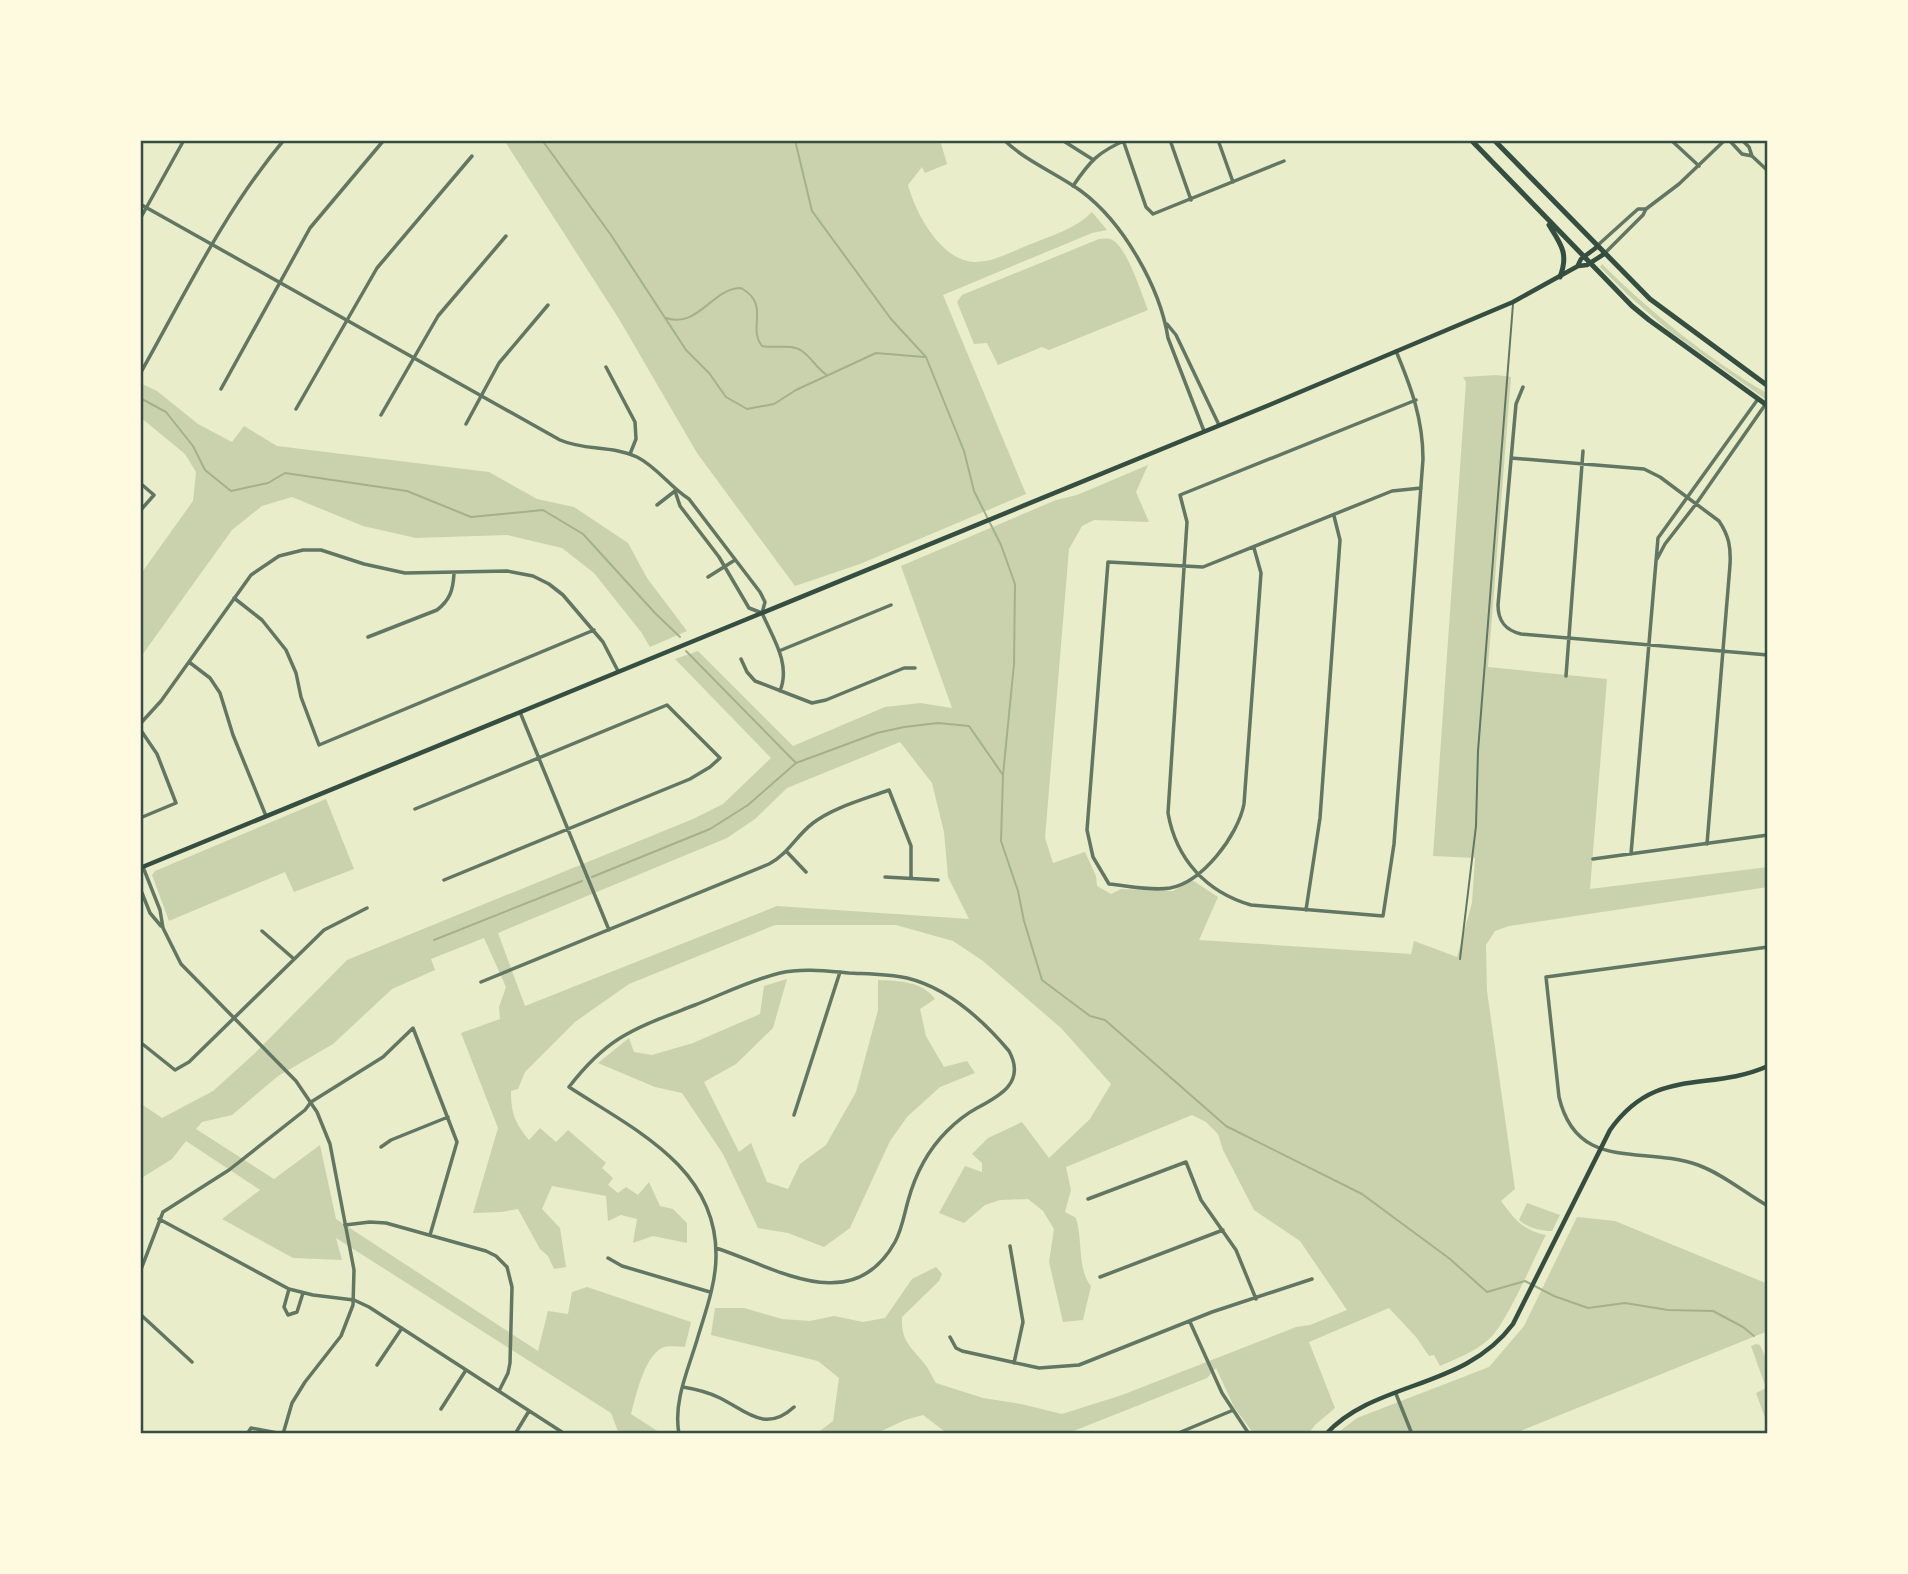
<svg xmlns="http://www.w3.org/2000/svg" width="1908" height="1574" viewBox="0 0 1908 1574" font-family="Figtree,sans-serif">
  <style>
    .green { fill: #cad2ad; fill-rule: evenodd }
    .lines { fill: none; stroke-linecap: round; stroke-linejoin: round }
    .stream { stroke: #a3b18a; stroke-width: 2 }
    .service { stroke: #617663; stroke-width: 2 }
    .minor { stroke: #617663; stroke-width: 3.5 }
    .tertiary { stroke: #617663; stroke-width: 3.5 }
    .secondary { stroke: #344e41; stroke-width: 4.5 }
    .primary { stroke: #344e41; stroke-width: 5 }
    .neatline { fill: none; stroke: #344e41; stroke-width: 2.5 }
  </style>
  <rect width="100%" height="100%" fill="#e9edc9"/>
  <!-- green -->
  <path class="green" d="M504,140H940L947,164L925,173L922,167L908,185C916,214 941,261 975,262C994,262 1013,251 1031,244C1053,235 1075,229 1092,212L1107,230L1092,233L943,295L1026,494L860,564L795,586L697,453L619,319Z
    M1099,239C1102,239 1106,238 1110,239C1126,243 1142,295 1148,310L1049,350L1042,347L998,365L987,343L974,344L957,302L962,295Z
    M1602,264C1652,314 1707,358 1768,394V401L1668,330L1628,295L1600,267Z
    M1497,375L1511,377L1488,667L1607,679L1590,889L1768,867V887L1509,926L1495,931L1486,945L1487,991L1515,1189L1501,1201C1516,1221 1522,1229 1546,1235C1534,1258 1505,1327 1488,1340C1474,1352 1456,1359 1440,1366L1434,1355L1429,1356L1416,1337L1389,1308L1309,1342L1335,1408L1315,1425L1308,1434H1254L1234,1407L1216,1368L1207,1378L1066,1434H948L923,1415L905,1420L875,1434H816L833,1421L839,1378L818,1361L711,1335L715,1308H744L782,1319L810,1321L834,1316L863,1322L885,1318L912,1279L936,1267L942,1274L939,1281L902,1317C901,1341 910,1346 924,1363C929,1369 932,1377 936,1383L983,1398L1021,1404L1062,1414L1122,1395L1296,1327L1310,1325L1347,1310L1300,1241L1254,1210L1223,1150L1218,1134L1206,1122L1192,1115L1066,1167L1071,1190L1065,1212L1076,1218C1083,1240 1077,1269 1091,1286L1083,1320L1063,1322L1049,1262L1054,1229L1043,1211L1028,1199L1000,1200L985,1205L964,1223L939,1213L965,1166L982,1172V1163L972,1154L988,1138L1022,1122L1049,1158L1090,1119L1111,1084L1061,1028L983,961L953,941L896,925H775L629,984L575,1022L525,1072L518,1089L511,1091C511,1113 515,1123 529,1140L540,1128L556,1142L568,1130L606,1163L602,1168L613,1178L608,1185L618,1193L626,1187L638,1195L649,1182L660,1206L673,1209L687,1223V1243L653,1236L633,1243L637,1219L621,1215L608,1221L606,1196L552,1186L542,1209L560,1228L566,1267L554,1269L548,1256L540,1249L518,1209L501,1212L473,1213L498,1128L461,1033L500,1019L499,1007L506,987L484,938L431,959L435,970L392,989L333,1044L278,1076L232,1115L202,1122L196,1129L274,1179L320,1145L336,1219L538,1351L548,1311L568,1314L572,1292L587,1287L691,1322L685,1347C678,1347 669,1345 662,1348C644,1357 636,1396 631,1414L662,1434H619L611,1413L336,1238L342,1260L293,1258L222,1219L260,1190L186,1141L172,1159L140,1179V1103L162,1118L213,1091L254,1054L347,960L693,819L723,804L771,758L675,659L698,651L793,746L885,707L920,703L952,708L901,566L1056,500L1077,495L1148,465L1136,492L1149,522L1094,520L1082,526L1069,549L1045,838L1053,863L1085,852L1096,876L1097,886L1111,894L1121,889L1173,891L1192,880L1218,897L1199,940L1411,954L1414,941L1457,957L1472,903L1475,858L1433,856L1466,382L1463,377ZM900,742L932,783L944,832L948,877L969,919L777,906L525,1006L498,933L727,838L755,819L787,788Z
    M140,383L157,391L198,424L232,442L244,426L277,446L489,472L537,499L574,507L628,543L647,578L687,631L650,647L641,632L594,573L562,548L507,535L416,538L363,526L292,497L262,506L232,530L140,658V575L193,501L196,472L185,454L140,417Z
    M326,799L354,869L294,892L285,872L169,921L152,875L155,871Z
    M787,979L773,1028L736,1064L704,1082L739,1152L751,1143L767,1182L788,1189L800,1164L826,1145L856,1092L878,1010V980C899,981 922,981 935,999L920,1009L926,1036L944,1067L967,1061L975,1073L940,1087L907,1117L890,1141L850,1228L824,1247L788,1233L758,1228L723,1154L682,1093L655,1087L598,1063L629,1038L634,1052L652,1055L693,1043L760,1014L764,986Z
    M1527,1203L1560,1215L1552,1231C1540,1231 1528,1228 1519,1220Z
    M1577,1217L1615,1221L1768,1284V1331L1513,1434H1336L1357,1418L1489,1367L1524,1326Z
    M1756,1344L1760,1345L1768,1363V1426L1756,1393L1766,1388L1751,1346Z"/>
  <g class="lines">
    <!-- stream -->
    <path class="stream" d="M542,140L611,235L686,350L709,373L726,397L747,409L774,404L796,390L876,353L924,357
      M795,140L812,211L891,319L926,357L964,451L974,491L1001,545L1015,584L1014,664L1003,775L1001,841L1018,891L1024,921L1042,980L1090,1016L1105,1020L1226,1126L1362,1194L1450,1259L1487,1292L1525,1281L1554,1296L1588,1308L1625,1303L1668,1310L1713,1311L1743,1327L1754,1336
      M666,318C698,329 712,288 741,288C771,305 747,327 762,346C774,349 791,343 802,351C812,358 817,369 827,375
      M140,398L166,412L193,446L205,470L231,491L268,483L285,473L407,491L471,517L543,510L583,534L655,613L680,637
      M686,651L796,763
      M592,877L710,829L748,805L796,763L877,733L904,727L938,723L969,726L1003,775
      M434,940L582,881"/>
    <!-- service -->
    <path class="service" d="M1460,959L1476,826L1478,751L1513,304"/>
    <!-- minor -->
    <path class="minor" d="M1062,140L1092,159
      M1123,140L1146,207L1153,214L1284,161
      M1170,140L1191,200
      M1218,140L1233,182
      M1671,140L1699,166
      M1729,140L1742,154L1752,156
      M1742,140L1749,147L1752,156L1768,171
      M1073,186C1090,161 1098,152 1126,140
      M140,219L184,140
      M1598,245L1629,217L1638,209H1646L1679,184L1725,140
      M1605,253L1643,215L1646,209
      M1396,351C1411,387 1423,419 1423,459L1394,844L1383,916L1251,905C1206,892 1176,859 1168,813L1187,522L1180,495L1416,400
      M606,367L635,422L636,439L630,454
      M140,374C185,294 225,210 284,140
      M1523,387L1516,404L1498,605C1498,621 1505,630 1521,634L1768,655
      M221,389L310,228L384,140
      M296,409L377,268L472,156
      M381,415L438,316L506,236
      M466,424L499,363L548,305
      M1511,458L1644,469L1660,477L1719,521C1729,536 1731,547 1730,565L1707,844
      M140,483L154,495L140,511
      M657,505L675,491
      M1254,548L1261,573L1244,804C1238,835 1203,882 1170,888C1151,891 1129,886 1109,884L1093,857L1087,830L1108,562L1203,567L1392,491L1421,488
      M1657,559L1665,544L1696,504L1765,405
      M708,577L735,560
      M234,598L262,620L286,650L296,673L301,697L319,745L594,630
      M762,613C773,638 791,664 780,691
      M368,637L437,610C450,600 453,590 454,574
      M779,651L891,605
      M741,659L747,672L755,681L812,703L826,700L904,668H915
      M189,662L210,678L220,693L233,735L266,816
      M1566,676L1583,451
      M520,712L609,930
      M140,724L161,701L251,575L279,556L303,550H321L364,564L405,573L507,571L533,576L549,584L563,595L603,642L618,671
      M140,729L157,754L176,803L140,818
      M415,809L667,705L720,758L710,767L690,779L444,880
      M787,852L806,872
      M1631,854L1658,538L1758,399
      M1593,859L1768,835
      M885,877L938,880
      M1306,910L1320,818L1340,540L1334,516
      M262,931L294,959
      M1768,947L1546,977L1559,1097C1577,1173 1642,1145 1698,1165C1723,1174 1745,1193 1768,1206
      M481,982L769,864C788,854 796,836 813,823C834,807 865,799 889,790L911,846V878
      M140,1042L175,1070L189,1062L324,930L367,908
      M794,1115L840,972
      M381,1147L391,1140L448,1117
      M1088,1199L1186,1162L1201,1200L1236,1250L1256,1299
      M159,1219L289,1289L313,1295L354,1300L369,1307L565,1434
      M345,1225L370,1222L386,1223L486,1251L496,1256L507,1267L512,1287L510,1363L508,1373L499,1391
      M1010,1246L1023,1322L1014,1363
      M608,1258L622,1266L710,1292
      M140,1272L163,1212L229,1170L305,1110L311,1102L383,1057L413,1028L457,1142L430,1235
      M1100,1277L1223,1230
      M289,1289L284,1307L288,1315L297,1312L303,1293
      M140,1314L192,1362
      M1190,1322L1222,1393L1249,1434
      M950,1337L956,1348L962,1351L1039,1368L1079,1365L1212,1312L1312,1279
      M377,1365L402,1328
      M683,1387C695,1389 708,1392 720,1398C745,1410 765,1434 794,1407
      M1396,1394L1412,1434
      M441,1409L466,1370
      M247,1434L251,1428L283,1434
      M515,1434L529,1411
      M679,1434C673,1402 688,1370 697,1340C705,1313 716,1284 716,1256C717,1167 633,1129 569,1087C609,1035 636,1028 695,1005C723,994 751,980 780,973C802,968 826,971 849,973C868,974 888,974 907,978C948,988 982,1019 1009,1051C1026,1082 1000,1096 977,1108C966,1114 956,1122 947,1131C928,1150 915,1175 908,1201C904,1215 902,1229 895,1242C852,1319 775,1267 716,1248
      M1176,1434L1231,1411"/>
    <!-- tertiary -->
    <path class="tertiary" d="M1004,140C1027,162 1056,173 1081,191C1123,222 1160,287 1168,338L1204,431
      M140,204L560,440C585,451 611,445 637,457C657,467 670,487 689,499L760,592L765,602L762,613L749,608L719,557L680,506L675,491
      M1167,324L1176,335L1219,425
      M143,867L160,910L163,928L181,964L296,1081L317,1112L330,1144L354,1270L353,1305L341,1336L305,1382L292,1403L283,1434
      M140,888L150,913L161,926"/>
    <!-- secondary -->
    <path class="secondary" d="M1578,265L1581,259L1597,247
      M140,868L1274,403L1513,302L1578,266L1587,265L1604,254
      M1326,1434C1376,1380 1464,1390 1513,1324L1610,1130C1656,1065 1708,1093 1768,1066"/>
    <!-- primary -->
    <path class="primary" d="M1471,140L1632,306L1649,320L1768,406
      M1494,140L1650,299L1768,386
      M1549,225C1561,244 1569,254 1560,277"/>
  </g>
  <!-- border -->
  <rect width="1908" height="1574" fill="none" stroke="#fefae0" stroke-width="284"/>
  <rect x="142" y="142" width="1624" height="1290" class="neatline"/>
</svg>
